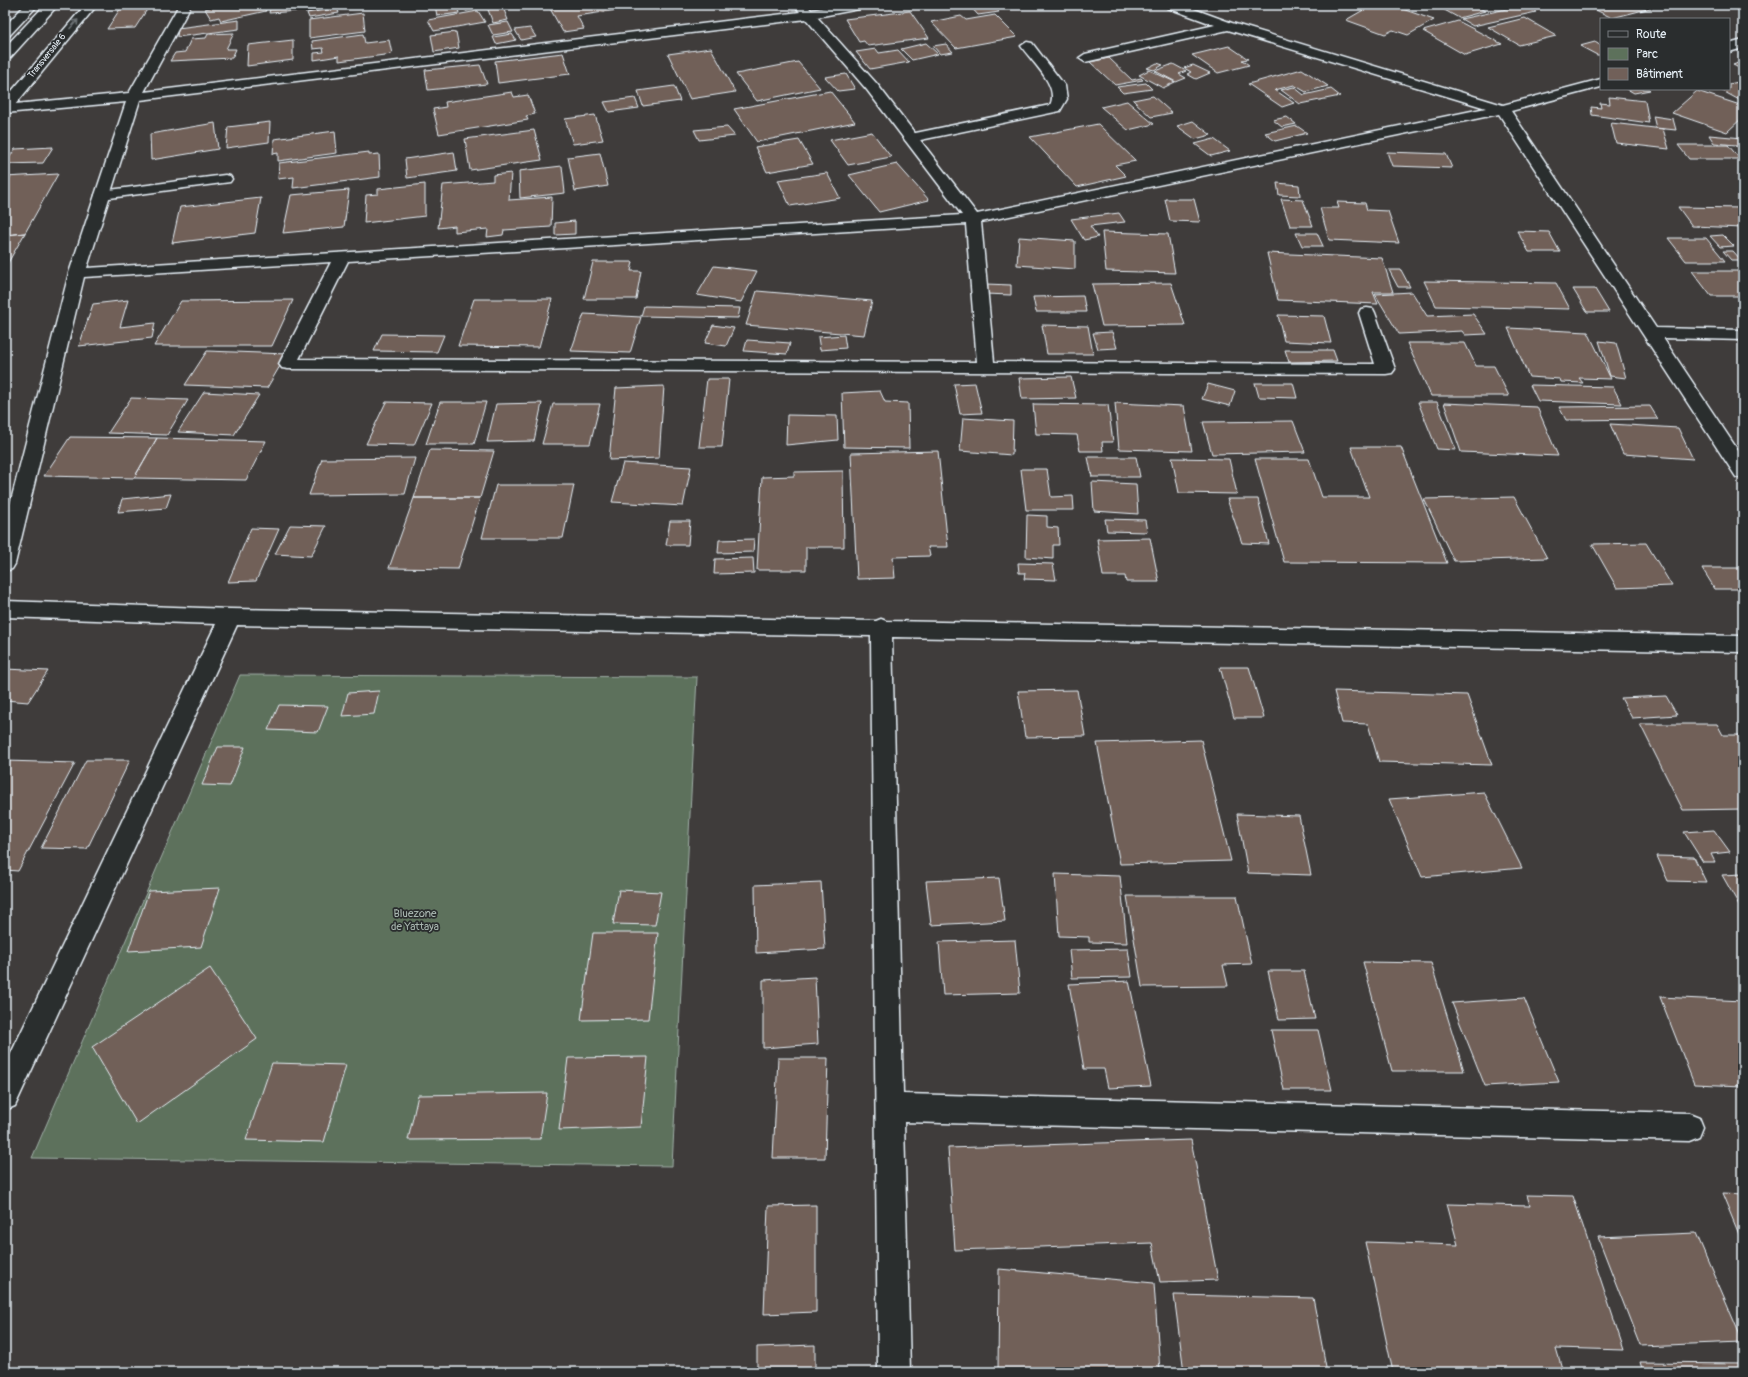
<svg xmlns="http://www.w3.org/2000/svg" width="1748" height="1377" viewBox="0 0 1748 1377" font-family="Pangolin,sans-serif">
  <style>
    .green { fill: #5d715b; stroke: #a2b1aa }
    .building { fill: #716059; stroke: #e8f1f8 }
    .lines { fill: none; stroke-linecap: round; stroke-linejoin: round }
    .service-casing { stroke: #e8f1f8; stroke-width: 3 }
    .minor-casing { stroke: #e8f1f8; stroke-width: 3 }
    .secondary-casing { stroke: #e8f1f8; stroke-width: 3 }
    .service { fill: #2a2d2e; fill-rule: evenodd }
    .minor { fill: #2a2d2e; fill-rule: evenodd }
    .secondary { fill: #2a2d2e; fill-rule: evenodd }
    .oneway { stroke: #6c7275 }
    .labels { text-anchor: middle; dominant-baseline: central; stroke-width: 3.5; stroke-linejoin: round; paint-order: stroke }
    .far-street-label { font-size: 9px; fill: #e8f1f8; stroke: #2a2d2e }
    .park-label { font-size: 11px; fill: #a9b7b1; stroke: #2a2d2e }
  </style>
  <rect width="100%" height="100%" fill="#3f3c3b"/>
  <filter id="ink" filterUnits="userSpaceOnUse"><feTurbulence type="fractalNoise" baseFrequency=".025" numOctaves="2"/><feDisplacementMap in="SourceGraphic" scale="8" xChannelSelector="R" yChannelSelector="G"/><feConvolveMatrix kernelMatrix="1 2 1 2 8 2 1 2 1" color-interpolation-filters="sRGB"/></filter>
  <g filter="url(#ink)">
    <!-- green -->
    <path class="green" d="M240,675L697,677L672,1166L32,1158Z"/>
    <!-- building -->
    <path class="building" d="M119,5H149L148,7H117Z
      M222,5H263L266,11L221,21L219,17L211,19L205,9Z
      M276,5H299V11L269,13L270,9H276Z
      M309,5H354L305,12L304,6Z
      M435,5H457L459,13L437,16Z
      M461,5H490L491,6L466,11Z
      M502,5L508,20L493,23L487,7Z
      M548,5H628L630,8L577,16L584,29L563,32Z
      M969,5H993L999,12L978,15Z
      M1372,5H1391L1434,20L1408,35L1393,30L1385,34L1346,20Z
      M1446,5H1474L1485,11L1459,18L1439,7Z
      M1518,5H1524L1536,12L1473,26L1461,19L1511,8L1508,7Z
      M1528,5H1543L1547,7L1537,10Z
      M1586,5H1658L1659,6L1612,18Z
      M148,8L135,28L107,29L120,9Z
      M337,8L339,13L309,18L307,13Z
      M478,11L485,22L434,31L428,20Z
      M910,11L929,38L868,46L864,41L859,42L845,19Z
      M363,13L365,31L309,38V20Z
      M995,15L1017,37L956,48L931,22L961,16L966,20Z
      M1525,18L1556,36L1519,45L1488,27Z
      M239,20V29L177,37L178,28Z
      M1458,21L1502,44L1465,55L1423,31Z
      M508,22L513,32L493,35L488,25Z
      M530,28L536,37L521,40L515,30Z
      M456,32L459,48L434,52L431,35Z
      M234,33L226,49H236L232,58L170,61L175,53L185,52L191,39L206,38L208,34Z
      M363,34L365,43L389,40L392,54L339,61V56L314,60V53L324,52L323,48L313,49L312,41Z
      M512,34L516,40L496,44L493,37Z
      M293,40V60L247,66L248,45Z
      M1595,42L1601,46V55H1597L1580,46Z
      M926,43L938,54L912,60L901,49Z
      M946,44L953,52L940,54L933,46Z
      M1229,46L1248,59L1242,60L1249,65L1218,73L1192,55Z
      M711,48L735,92L690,99L668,54Z
      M876,49L879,53L898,50L909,62L870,69L856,52Z
      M563,53L570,74L498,83L495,61Z
      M1109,58L1132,80L1141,78L1143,80L1115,85L1090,62Z
      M1743,61V70L1733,65Z
      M798,62L820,88L757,101L736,74Z
      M1157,63L1163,65L1154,70L1147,68Z
      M1173,64L1186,71L1179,74L1186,78L1176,82L1155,71Z
      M480,65L487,84L428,90L425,70Z
      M1193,65L1210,73L1196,79L1187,74L1191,72L1184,68Z
      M1302,69L1328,86L1306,92L1294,85L1275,90L1294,103L1282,107L1248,84Z
      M1149,70L1175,82L1163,88L1139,75Z
      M846,74L855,89L838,91L825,77Z
      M1743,81V102L1719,89H1729V84Z
      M1146,83L1152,89L1123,93L1117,87Z
      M674,86L680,101L643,106L638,91Z
      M1294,87L1304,95L1331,89L1340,96L1300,104L1281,90Z
      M1627,89H1649L1650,90L1634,93Z
      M830,91L855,122L757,142L734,109Z
      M1697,91L1743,106V117L1727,132L1672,113Z
      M512,92L514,97L528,95L535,114L526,116L528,120L439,134L433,109L446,107L445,102Z
      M1153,96L1172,113L1151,117L1133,100Z
      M1609,97L1645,101L1649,123L1592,115L1591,107L1601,108L1600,103L1610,104Z
      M635,98L639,108L609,112L604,102Z
      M1127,101L1154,124L1128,130L1101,107Z
      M595,115L603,140L573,144L565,119Z
      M1653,116L1673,119L1676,130L1656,128Z
      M1287,117L1296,124L1282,127L1273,120Z
      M1193,121L1211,135L1195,139L1177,126Z
      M270,122L269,142L226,148L228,127Z
      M215,123L218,149L151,160L150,134Z
      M1611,123L1663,129L1669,149L1616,143Z
      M1098,124L1136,161L1115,165L1126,176L1077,187L1030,137Z
      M1297,126L1307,133L1275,141L1265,133Z
      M727,127L735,136L699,140L694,130Z
      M534,130L542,160L470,170L465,139Z
      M335,131L337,153L278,161V153L273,154L274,139Z
      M872,132L891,157L848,165L830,140Z
      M1709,135L1743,138V148L1737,147L1736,145L1714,143Z
      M1214,139L1230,151L1211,156L1195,144Z
      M799,140L813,164L767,172L755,147Z
      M1678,145H1728L1740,159H1689Z
      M53,147L43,163L5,164L15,149Z
      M369,152V155L379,154L380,177L293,188L294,177L278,179L279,163Z
      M454,152L457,171L407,178L405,159Z
      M1387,152L1446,154L1452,168L1392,166Z
      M600,153L608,186L575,191L568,157Z
      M897,164L929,200L879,212L849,175Z
      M562,166L565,193L520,198L519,171Z
      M511,173L509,200L552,197L551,227L504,230L503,235L487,237L488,229L455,232V226L438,228L443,185L493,181V175Z
      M827,173L840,198L790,206L778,180Z
      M58,174L25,233L5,235V177Z
      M1277,183L1299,185L1300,196L1279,195Z
      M425,184V216L364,223L366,195L378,194V189Z
      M349,190L344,227L283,233L291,195Z
      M261,198L255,233L172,243L180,207Z
      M1165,199H1194L1200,222L1170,221Z
      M1281,199L1303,200L1313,226H1290Z
      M1337,202L1365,203L1367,210L1388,211L1399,243L1329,240L1320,208H1339Z
      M1678,207L1743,208V228L1692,226Z
      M1119,213L1125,222L1090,226L1098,237L1084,240L1071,219Z
      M575,221V234L555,235V223Z
      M1517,231L1549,232L1560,252H1529Z
      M1102,232L1168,234L1175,273L1106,271Z
      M25,233L5,268V235Z
      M1296,233H1317L1323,246H1302Z
      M1723,235L1734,246L1720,247L1710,236Z
      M1019,237L1075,241V269L1017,265Z
      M1668,238H1706L1725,261H1686Z
      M1723,251H1733L1741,260H1731Z
      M1267,253L1382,258L1393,292H1373L1378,304L1278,300Z
      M593,262H633L631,271H641L636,299H584Z
      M714,266L757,271L741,302L697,295Z
      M1389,270H1401L1410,287H1398Z
      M1692,271H1743V296H1711Z
      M1424,281L1556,283L1570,309L1436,306Z
      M1171,283L1185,325L1102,326L1092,284Z
      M986,284L1011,285V295L985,294Z
      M1573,289H1595L1609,312H1587Z
      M757,291L872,301L864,335L746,325Z
      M1412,292L1427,316L1473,314L1487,334L1465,335L1462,331L1399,334L1375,294Z
      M1083,296L1086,312H1036L1033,297Z
      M474,299H552L539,347L458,346Z
      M128,300L120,327L155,323L152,338L79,346L93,304Z
      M293,300L272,346H154L181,301Z
      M644,306L740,308L738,318L641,316Z
      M584,314L641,317L630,353L571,351Z
      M1278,315L1324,316L1331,343L1284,341Z
      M713,325L734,328L726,346L705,343Z
      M1042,325L1088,326L1093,354H1047Z
      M1508,328L1588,332L1611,379L1579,378L1583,383L1561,382L1560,379L1529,377Z
      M1112,332L1117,348L1098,349L1093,333Z
      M382,334L444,335L437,352L374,351Z
      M844,335L846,348L820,350L818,337Z
      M747,340L790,343L787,354L744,351Z
      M1599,341L1616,343L1626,378L1610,376Z
      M1407,343H1465L1476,366H1494L1509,396H1431Z
      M1285,350H1333L1337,361L1289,362Z
      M207,351L287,354L267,388L185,385Z
      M1071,377L1076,398L1022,399L1019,378Z
      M707,379H729L722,447H699Z
      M975,383L982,413L960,414L954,384Z
      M1255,383H1293L1297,398L1259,397Z
      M1208,384L1235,391L1230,406L1202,399Z
      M1530,385L1613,387L1622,404L1538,401Z
      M664,386L659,458L609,460L616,388Z
      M880,391L885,402L908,403L909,448L844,447L842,393Z
      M204,392L259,395L234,435L178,432Z
      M131,398L188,400L167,435L108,433Z
      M386,402L432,403L414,445L366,444Z
      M440,402H486L474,444H426Z
      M1418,402H1437L1456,450L1437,449Z
      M542,403L534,441L487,442L496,404Z
      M1115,403L1184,406L1192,451L1119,449Z
      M1444,403L1537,407L1558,456L1461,452Z
      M553,404H600L590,444H542Z
      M1033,404L1108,405L1113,442H1102L1103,451H1080L1077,435L1036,434Z
      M1650,406L1658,419L1566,420L1559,407Z
      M787,415L837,416L838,440L786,445Z
      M963,418L1013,421L1012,455L960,451Z
      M1293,421L1305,452L1212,454L1203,422Z
      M1610,424L1678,428L1693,459L1623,454Z
      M70,437L157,438L134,478L44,476Z
      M157,438L266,441L246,480L134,478Z
      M1351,447H1401L1447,563L1284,562L1255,459H1309L1322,497H1369Z
      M430,450L494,451L480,498H414Z
      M938,451L948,547H928L930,556L893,557L895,578L857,579L851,453Z
      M1088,457H1136L1140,477H1092Z
      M415,458L405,494L309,495L322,459Z
      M1172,458L1229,459L1237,494L1179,493Z
      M623,463L691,467L683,506L612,502Z
      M1021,469H1047L1051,497L1073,496L1074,510H1026Z
      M843,471L844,547H806V570H757L762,477L794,476V472Z
      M1092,482L1136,484L1138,514L1094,511Z
      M496,485H574L563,538H482Z
      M171,494L166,508L118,512L122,499Z
      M1514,497L1547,558L1454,561L1424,499Z
      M414,498H480L458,569L389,568Z
      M1227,499H1258L1269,544L1242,543Z
      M1027,515L1047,516V527L1058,528L1059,545H1053V559L1026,557Z
      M1105,519L1145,520L1147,532L1107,531Z
      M670,521H690L688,545H666Z
      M290,525L326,526L311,556L275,554Z
      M251,528L279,529L256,581L228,582Z
      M1150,538L1159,582H1126L1125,576H1103L1097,539Z
      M754,539L753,552L718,553L719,540Z
      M1646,543L1672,586L1617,588L1592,544Z
      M753,558L754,573L714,574L715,559Z
      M1018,563L1053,564L1056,580L1024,579L1025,573H1019Z
      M1702,568H1743V589H1715Z
      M1220,667H1249L1264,718H1234Z
      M5,669L48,671L28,702L5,700Z
      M1077,690L1085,736L1025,737L1018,691Z
      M379,691L374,714L342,716L348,693Z
      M1334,691L1467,695L1492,765L1379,762L1368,724L1342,723Z
      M1666,696L1677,715L1632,718L1621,698Z
      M279,705L328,706L318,732L268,730Z
      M1640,724H1717L1723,735H1743V809L1683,810Z
      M1201,740L1231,861L1120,864L1097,743Z
      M218,747H245L230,786L202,785Z
      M86,760H130L87,849L41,848Z
      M5,761L75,763L18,871L5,870Z
      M1484,792L1522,868L1422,877L1389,799Z
      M1237,814L1299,816L1311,875L1248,873Z
      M1714,830L1730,852L1711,854L1715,862H1703L1684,832Z
      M1657,856L1694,857L1706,882L1668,881Z
      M1055,874L1120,876L1127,943L1089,942V937L1059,936Z
      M1743,874V912L1722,875Z
      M999,878L1005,921L931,925L926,881Z
      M821,882L825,949L756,953L755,885Z
      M220,888L201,947L128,951L149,891Z
      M619,890L661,892L655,925L613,924Z
      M1127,896H1237L1252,964L1223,965L1228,986L1142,987Z
      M593,933H658L648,1019L581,1020Z
      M1015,940L1020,993L943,995L939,942Z
      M1128,949L1132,977L1072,978L1069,950Z
      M1363,962L1431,963L1464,1071H1392Z
      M210,968L257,1039L137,1124L92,1047Z
      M1268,971H1304L1315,1019L1279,1020Z
      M815,977L818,1044L763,1048V980Z
      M1129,981L1151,1086L1108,1088L1104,1069H1084L1069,984Z
      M1660,997L1743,1001V1086L1694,1084Z
      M1524,998L1559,1082L1485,1086L1452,1003Z
      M1271,1030H1318L1332,1090H1284Z
      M648,1057L641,1127L559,1130L568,1058Z
      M778,1058H828L825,1158H773Z
      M272,1063L346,1065L324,1142L246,1140Z
      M547,1093L540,1139L408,1140L418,1095Z
      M1191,1140L1218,1280L1160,1282L1152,1243L955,1250L948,1148Z
      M1722,1193L1743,1194V1244Z
      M1527,1195L1573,1196L1624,1350L1556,1348L1563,1372H1393L1365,1242L1458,1245L1447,1204L1530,1206Z
      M816,1205V1312L764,1314L768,1206Z
      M1696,1233L1743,1342L1640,1346L1598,1237Z
      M999,1269L1154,1283L1160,1372H998Z
      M1174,1295L1313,1298L1327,1372H1184Z
      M815,1345V1372H757V1347Z
      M1640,1362L1743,1363V1372H1643Z"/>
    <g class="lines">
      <!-- service casing -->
      <g class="service-casing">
        <path id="service" d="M1027,42L1032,43L1065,86L1067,99L1060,111L911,142L906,141L904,138L906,135L1050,105C1060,86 1031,61 1021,46Z
          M225,175L230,176L232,179L230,182L102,199L97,198L95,195L97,192L102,191Z"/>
      </g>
      <!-- minor casing -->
      <g class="minor-casing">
        <path id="minor" d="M25,5H38L9,36L5,37V26Z
          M179,5H191L144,92L800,12L794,5H807L811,10L840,5H865L859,9L817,17L877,84L977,214L1486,108L1228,30L1085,62L1079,58L1085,54L1215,25L1168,8L1166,5H1183L1232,23L1503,105L1601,79V87L1511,111L1656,328L1743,330V340L1663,338L1743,458V478L1736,477L1499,114L981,222L994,362L1375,364L1359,313L1361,309L1367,308L1373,309L1375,313L1395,369L1392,373L1386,374L288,369L282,368L279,364L331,262L84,277L15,564L12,569L5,571V524L69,273L126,102L5,113V105L129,93ZM806,19L867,90L962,215L87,268L140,100ZM966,224L977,362L299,359L348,261Z
          M1743,40V48L1729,52V44Z
          M5,601L230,609L876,621L881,619L886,621L1743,636V652L892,637L903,1094L1689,1113L1699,1117L1703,1127L1699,1137L1689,1141L904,1122L910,1372H878L871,636L237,625L15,1106L5,1110V1066L216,624L5,617Z"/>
      </g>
      <!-- secondary casing -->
      <g class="secondary-casing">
        <path id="secondary" d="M45,5H58L10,58L5,59V47Z
          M85,5H97L10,111L5,112V99Z"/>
      </g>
      <!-- service -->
      <use href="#service" class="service"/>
      <!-- minor -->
      <use href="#minor" class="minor"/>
      <!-- secondary -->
      <use href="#secondary" class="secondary"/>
    </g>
    <!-- one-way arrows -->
    <defs><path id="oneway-shaft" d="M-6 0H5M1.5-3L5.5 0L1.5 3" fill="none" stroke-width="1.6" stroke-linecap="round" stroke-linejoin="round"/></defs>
    <use class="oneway" href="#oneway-shaft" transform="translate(74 24) rotate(-48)"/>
  </g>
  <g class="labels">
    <!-- far-street labels -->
    <g class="far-street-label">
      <text transform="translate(47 56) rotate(-51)">Transversale 6</text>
    </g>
    <!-- park labels -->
    <g class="park-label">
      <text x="415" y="913">Bluezone<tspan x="415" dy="13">de Yattaya</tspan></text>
    </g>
  </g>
  <!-- margin -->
  <rect width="1748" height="1377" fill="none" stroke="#2a2d2e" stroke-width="20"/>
  <rect x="10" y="10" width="1728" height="1357" fill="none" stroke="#e8f1f8" stroke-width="1.5" filter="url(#ink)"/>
  <!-- legend -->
  <rect x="1600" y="18" width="130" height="72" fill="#2a2d2e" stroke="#767b7f"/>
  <rect x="1608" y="31" width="20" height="6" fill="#2a2d2e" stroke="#767b7f"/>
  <text x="1636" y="38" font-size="12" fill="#e8f1f8">Route</text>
  <rect x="1608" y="48" width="20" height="12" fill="#5d715b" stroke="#767b7f"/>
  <text x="1636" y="58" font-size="12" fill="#e8f1f8">Parc</text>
  <rect x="1608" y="68" width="20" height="12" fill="#716059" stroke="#767b7f"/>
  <text x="1636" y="78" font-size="12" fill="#e8f1f8">Bâtiment</text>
</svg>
